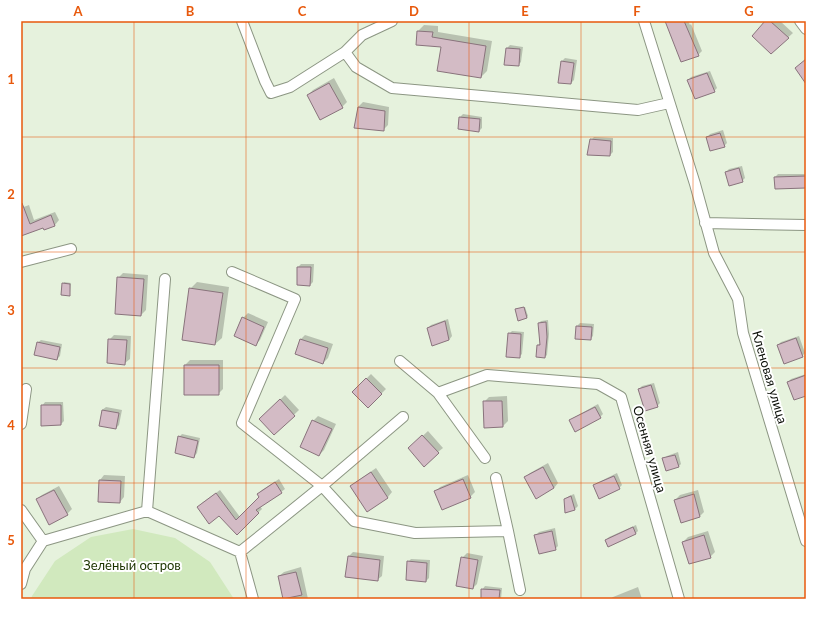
<svg xmlns="http://www.w3.org/2000/svg" width="827" height="620" viewBox="0 0 827 620" font-family="Lato,sans-serif">
  <style>
    .green { fill: #d1e9be }
    .shadow { fill: #0003 }
    .building { fill: #d3bbc5; stroke: #89737c }
    .lines { fill: none; stroke-linecap: round; stroke-linejoin: round }
    .street-casing { stroke: #8c9683; stroke-width: 12 }
    .street { stroke: #fff; stroke-width: 10 }
    .grid { fill: none; stroke: #e8590c; stroke-width: 1; stroke-opacity: 0.55 }
    .labels { text-anchor: middle; dominant-baseline: central; stroke-width: 4; stroke-linejoin: round; paint-order: stroke }
    .street-label { font-size: 13px; fill: #0b0f08; stroke: #fff }
    .park-label { font-size: 13px; fill: #1d3401; stroke: #fff }
    .neatline { fill: none; stroke: #e8590c; stroke-width: 1.5 }
    .grid-label { font-size: 13px; text-anchor: middle; font-weight: bold; fill: #e8590c }
  </style>
  <rect width="100%" height="100%" fill="#e6f2dd"/>
  <!-- green -->
  <path class="green" d="M133,529L175,538L210,562L234,599H31L32,596L55,561L91,537Z"/>
  <!-- shadow -->
  <path class="shadow" d="M665,21H688L690,25L691,24L702,51L698,55Z
    M766,21H780L793,33L771,53Z
    M424,25L438,26V32L492,41L487,71L481,77L442,46L418,31Z
    M510,45L523,47L521,62L518,65L507,48Z
    M565,58L577,60L574,80L571,83L562,61Z
    M710,71L717,88L714,91L688,80L691,77Z
    M334,78L347,102L342,107L308,95L313,90Z
    M363,102L389,107L388,125L383,130L355,127L358,107Z
    M463,114L482,117V128L479,131L460,117Z
    M723,130L727,143L724,146L707,138L710,134Z
    M594,137L613,138V152L610,155L591,140Z
    M742,166L745,178L742,181L726,172L729,169Z
    M778,174H806V187L775,177Z
    M29,205L34,220L55,212L59,220L55,225L45,229L44,227L21,235V208Z
    M301,264H314L313,282L310,285L298,267Z
    M123,273L148,275L146,310L141,315L118,278Z
    M64,282L71,283L70,293L69,294L63,284Z
    M197,282L229,287L222,338L215,344L183,340L190,289Z
    M525,307L528,316L526,318L517,309Z
    M248,313L268,322L260,340L255,345L243,318Z
    M448,319L452,336L449,340L428,328L431,325Z
    M548,320L549,334L547,355L545,357L538,345L541,343L539,323L541,321Z
    M580,323L594,324L593,336L590,339L577,326Z
    M512,331L524,332L522,354L519,357L509,334Z
    M114,335L131,336L130,359L125,363L109,340Z
    M305,335L333,344L328,358L323,363L301,339Z
    M799,336L805,353L802,356L778,345L781,342Z
    M41,340L62,344L60,356L57,359L37,343Z
    M190,360H223V389L218,394L185,365Z
    M371,374L386,389L368,407L353,392Z
    M806,374V395L788,382L791,379Z
    M654,383L660,403L657,406L639,389L642,386Z
    M285,395L299,410L274,434L260,419Z
    M507,396L508,421L503,426L484,402L489,397Z
    M45,402H63L64,421L61,424L42,406Z
    M598,404L603,414L600,417L570,421L573,418Z
    M106,407L122,410L119,425L116,428L102,410Z
    M318,416L336,424L324,450L319,455L313,421Z
    M428,431L443,448L438,452L414,444Z
    M182,434L200,438L197,453L194,457L179,437Z
    M678,452L681,464L678,467L664,459L667,456Z
    M548,463L558,483L554,488L525,478L530,473Z
    M376,468L392,492L388,497L367,511L351,486L356,482Z
    M617,473L622,485L619,488L594,486L597,483Z
    M104,475L125,476L124,497L120,502L100,480Z
    M468,475L475,492L470,497L435,492L440,487Z
    M279,479L285,489L281,492L260,506L262,509L237,533L219,515L202,503L220,490L240,517L260,497L258,494L262,490Z
    M59,486L72,509L67,514L37,499L42,495Z
    M698,490L704,512L700,516L675,500L680,495Z
    M574,494L578,506L575,509L566,512L565,499L569,496Z
    M636,525L638,531L635,534L606,540L609,537Z
    M555,528L558,546L555,549L536,535L539,532Z
    M708,531L715,552L710,557L683,542L688,537Z
    M353,552L384,556L382,576L377,580L348,557Z
    M467,553L483,556L477,584L473,588L462,558Z
    M411,559L430,560L429,578L426,581L408,562Z
    M301,567L308,599H284L279,576L284,572Z
    M485,586L502,588L501,599H482V590Z
    M638,587L642,599H610L613,597Z"/>
  <!-- building -->
  <path class="building" d="M665,21H684L699,56L681,62Z
    M765,21H770L789,38L771,54L752,36Z
    M417,31L433,32L432,37L486,46L481,78L437,71L441,47L416,45Z
    M506,48L520,49L519,66L504,65Z
    M806,59V84L795,68Z
    M561,61L574,63L571,84L558,83Z
    M707,73L715,92L695,99L687,80Z
    M329,83L343,108L320,120L307,95Z
    M358,107L385,111L384,131L354,128Z
    M459,117L480,119L479,132L458,129Z
    M720,133L725,147L710,151L706,137Z
    M590,139L611,141L610,156L587,155Z
    M739,168L743,182L729,186L725,172Z
    M806,176V188L775,189L774,177Z
    M21,203H22L30,224L51,215L55,226L44,230L43,228L21,236Z
    M297,267H311L310,286L297,285Z
    M117,277L144,279L141,316L115,314Z
    M62,283L70,284V296L61,295Z
    M189,288L223,293L215,345L182,340Z
    M524,307L527,318L518,321L515,309Z
    M242,317L264,327L256,346L234,336Z
    M445,321L449,340L432,346L427,328Z
    M546,322L547,337L545,358L536,357L537,345H540L538,323Z
    M576,326L592,327L591,340L575,339Z
    M508,333L521,334L520,358L506,357Z
    M796,338L803,357L784,364L777,345Z
    M108,339L127,340L125,365L107,363Z
    M300,339L328,348L323,364L295,354Z
    M37,342L60,347L57,360L34,355Z
    M184,365H219V395H184Z
    M806,375V396L794,400L787,382Z
    M366,378L382,394L368,408L352,392Z
    M651,385L658,407L645,411L638,389Z
    M280,399L295,416L274,435L259,419Z
    M483,401H502L503,427L484,428Z
    M41,405H61V425L41,426Z
    M595,407L601,418L575,432L569,420Z
    M102,410L119,413L116,429L99,426Z
    M312,420L332,429L319,456L300,447Z
    M422,435L439,453L424,467L408,448Z
    M178,436L198,441L194,458L175,453Z
    M675,455L679,467L666,471L662,458Z
    M543,467L554,488L536,499L524,477Z
    M371,472L388,498L367,512L350,486Z
    M614,476L620,489L599,499L593,485Z
    M463,479L471,498L442,510L434,491Z
    M99,480L121,481L120,503L98,502Z
    M275,482L282,493L256,510L259,513L237,535L219,516L209,524L197,507L216,493L236,520L259,497L257,494Z
    M54,490L68,515L49,525L36,499Z
    M694,494L700,517L681,523L674,500Z
    M571,496L575,510L565,513L564,499Z
    M633,527L636,534L608,547L605,540Z
    M552,531L556,550L539,554L534,535Z
    M704,535L711,558L689,564L682,542Z
    M348,556L380,560L378,581L345,577Z
    M461,557L478,560L473,589L456,586Z
    M407,561L427,563L426,582L406,580Z
    M296,572L302,595L283,599L278,576Z
    M481,589L500,590L499,599H481Z"/>
  <g class="lines">
    <!-- street casing -->
    <g class="street-casing">
      <path id="street" d="M242,21L265,81L271,93L290,87L345,52L356,67L392,88L638,110L669,103
        M644,21L695,184L714,253L738,299L743,333L806,541
        M800,21L806,29
        M345,52L362,35L392,21
        M705,223L806,225
        M21,262L71,249
        M232,272L295,299L242,423L322,486L354,521L415,533L508,531
        M400,361L438,393L485,458
        M438,393L487,375L598,384L621,397L679,599
        M21,424L26,389
        M496,478L508,531L520,590
        M21,510L43,541
        M147,511L165,279
        M240,552L322,486L403,417
        M21,584L25,569L43,541L147,511L240,552L253,599"/>
    </g>
    <!-- street -->
    <use href="#street" class="street"/>
  </g>
  <!-- grid -->
  <path class="grid" d="M134,21V599M246,21V599M358,21V599M469,21V599M581,21V599M693,21V599M21,137H806M21,252H806M21,368H806M21,483H806"/>
  <g class="labels">
    <!-- street labels -->
    <g class="street-label">
      <text transform="translate(770 377) rotate(74)">Кленовая улица</text>
      <text transform="translate(650 449) rotate(74)">Осенняя улица</text>
    </g>
    <!-- park labels -->
    <g class="park-label">
      <text x="132" y="565">Зелёный остров</text>
    </g>
  </g>
  <!-- border -->
  <rect width="827" height="620" fill="none" stroke="#ffffff" stroke-width="44"/>
  <rect x="22" y="22" width="783" height="576" class="neatline"/>
  <g class="grid-label">
    <text x="78" y="16">A</text>
    <text x="190" y="16">B</text>
    <text x="302" y="16">C</text>
    <text x="414" y="16">D</text>
    <text x="525" y="16">E</text>
    <text x="637" y="16">F</text>
    <text x="749" y="16">G</text>
    <text x="11" y="84">1</text>
    <text x="11" y="199">2</text>
    <text x="11" y="315">3</text>
    <text x="11" y="430">4</text>
    <text x="11" y="545">5</text>
  </g>
</svg>
